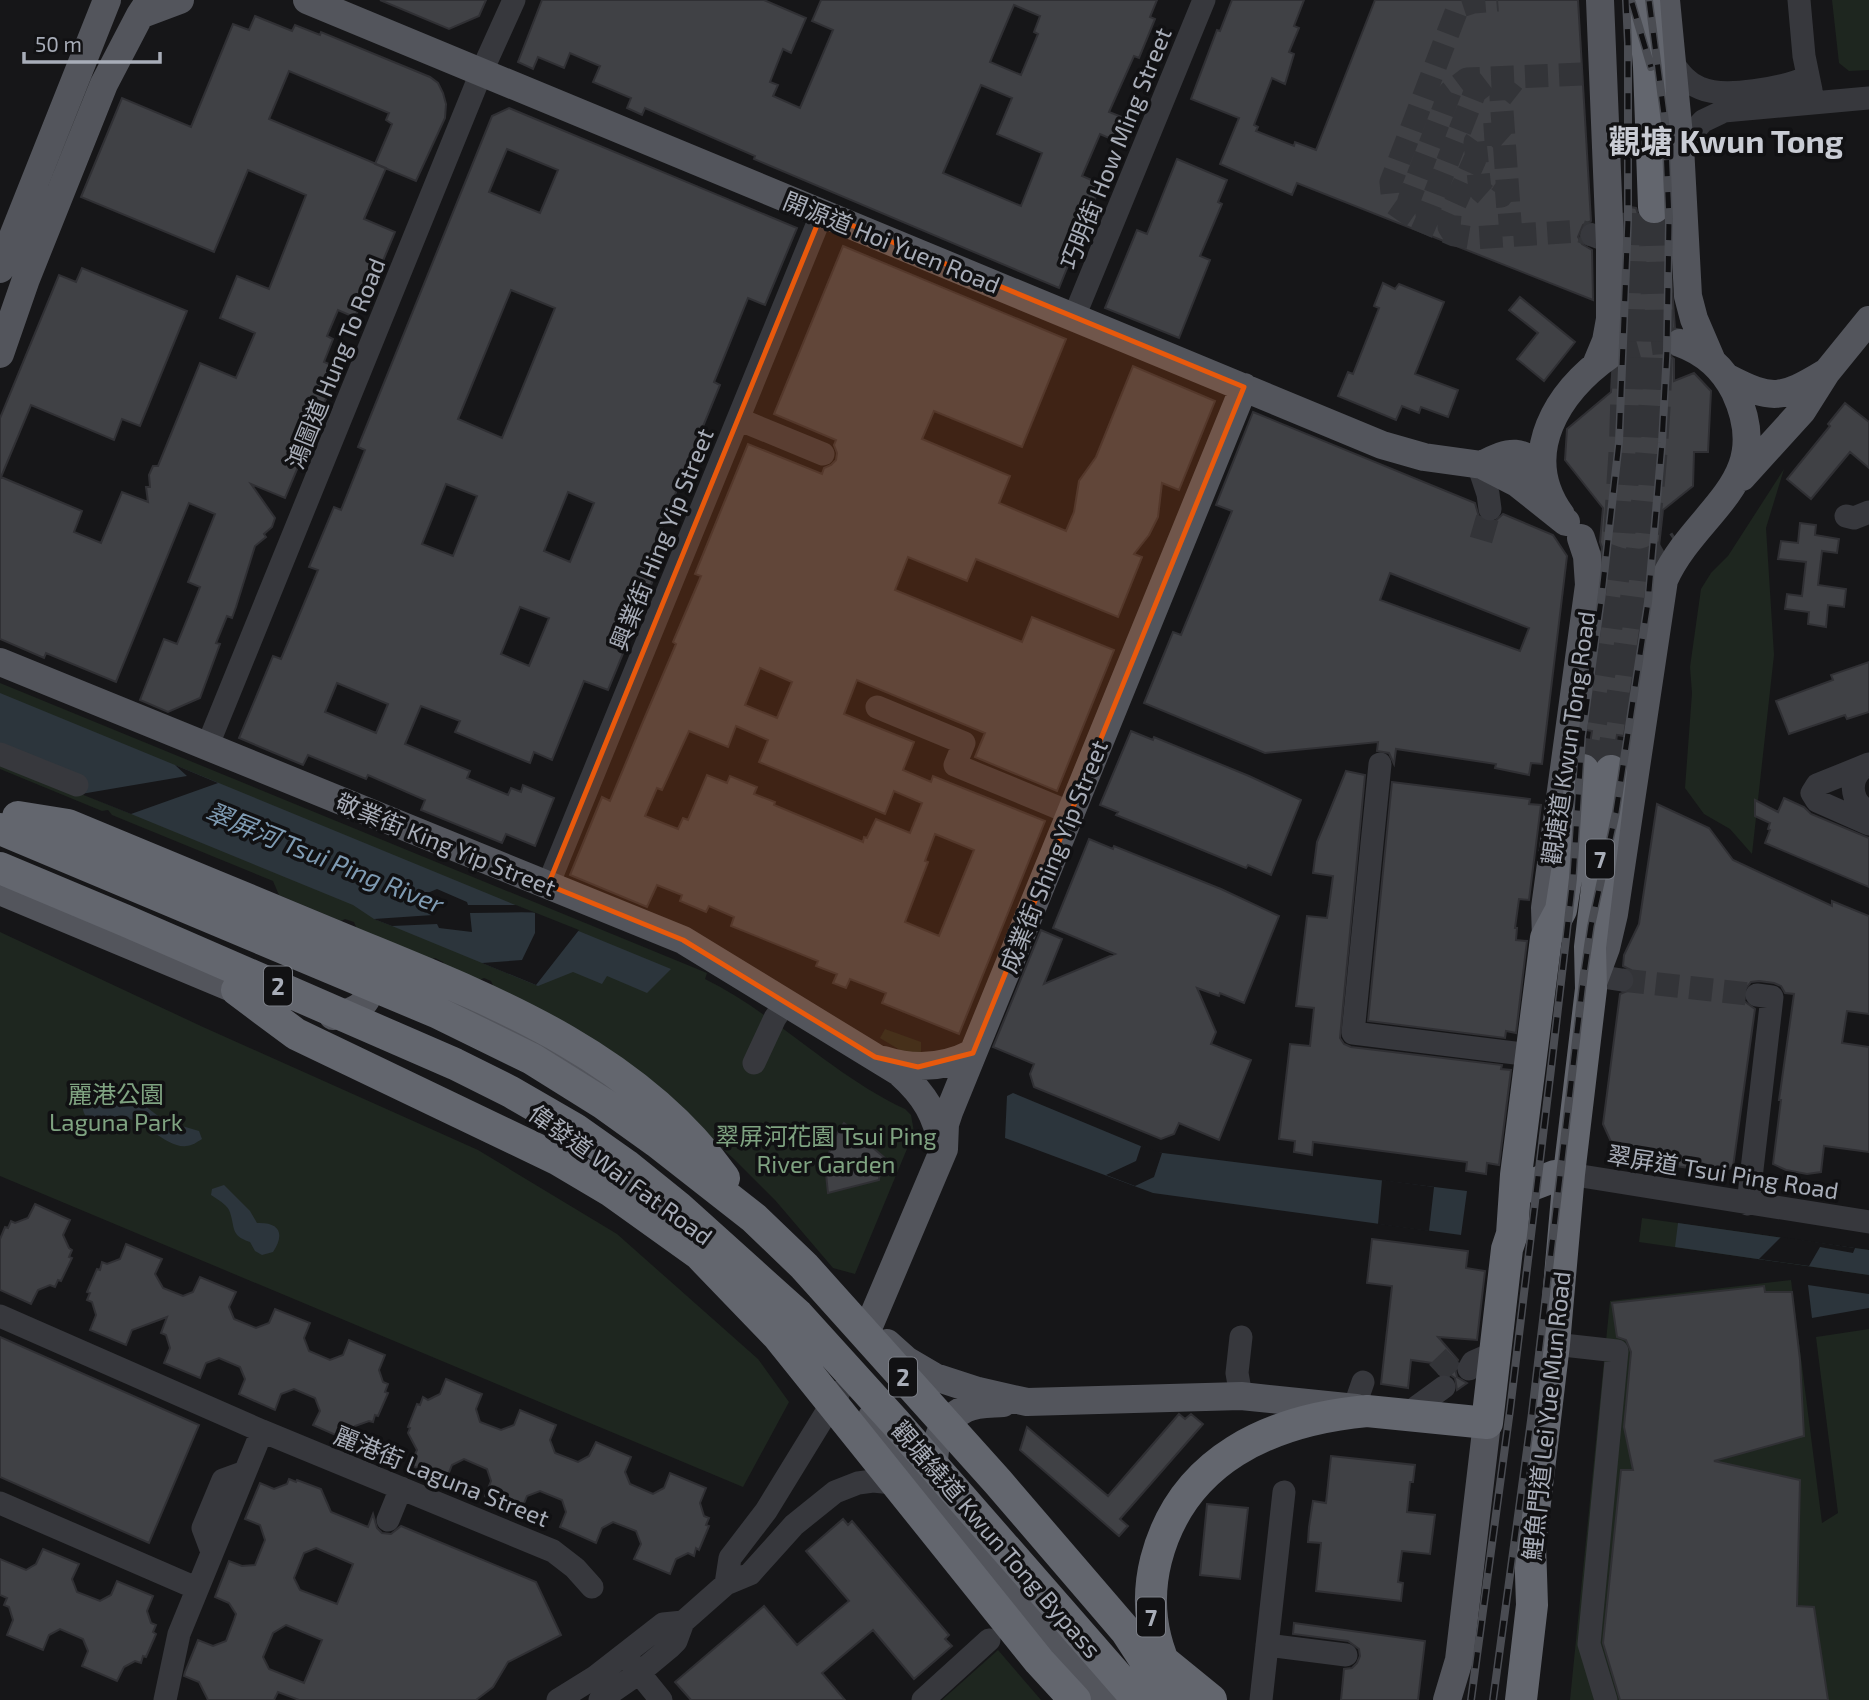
<svg xmlns="http://www.w3.org/2000/svg" width="1869" height="1700" viewBox="0 0 1869 1700" font-family="'Exo 2','Noto Sans TC',sans-serif">
  <style>
    .green { fill: #1e261f }
    .water { fill: #2c353c }
    .pier { fill: #161618 }
    .building { fill: #404145; stroke: #303034; stroke-width: 2; fill-rule: evenodd }
    .lines { fill: none; stroke-linecap: round; stroke-linejoin: round }
    .minor-tunnel { stroke: #333438; stroke-width: 23; stroke-dasharray: 23 11; stroke-linecap: butt }
    .major-tunnel { stroke: #333438; stroke-width: 28; stroke-dasharray: 28 14; stroke-linecap: butt }
    .highway-tunnel { stroke: #333438; stroke-width: 32; stroke-dasharray: 32 16; stroke-linecap: butt }
    .minor { stroke: #37383d; stroke-width: 23 }
    .major { stroke: #53555c; stroke-width: 28 }
    .highway { stroke: #63666e; stroke-width: 32 }
    .rail-casing { stroke: #4a4c52; stroke-width: 8 }
    .rail { stroke: #111113; stroke-width: 5; stroke-dasharray: 16; stroke-linecap: butt }
    .marked { fill: #e8590c; fill-opacity: 0.2; stroke: #e8590c; stroke-width: 5; stroke-linejoin: round }
    .labels { text-anchor: middle; dominant-baseline: central; stroke-width: 7; stroke-linejoin: round; paint-order: stroke }
    .shield { fill: #111113; stroke: #7b7e86; stroke-width: 2 }
    .shield-label { font-size: 23px; font-weight: bold; fill: #a8adb8 }
    .street-label { font-size: 24px; fill: #a8adb8; stroke: #111113 }
    .park-label { font-size: 24px; fill: #7fa381; stroke: #111113 }
    .water-label { font-size: 26px; font-style: italic; fill: #7f9bb3; stroke: #111113 }
    .district-label { font-size: 32px; font-weight: bold; fill: #c9ccd4; stroke: #111113 }
  </style>
  <rect width="100%" height="100%" fill="#161618"/>
  <!-- green -->
  <path class="green" d="M1832,0H1869V70L1849,71L1839,63Z
    M1784,469L1766,528L1774,655L1752,854L1730,829L1704,814L1685,788L1692,693L1690,667L1701,589L1711,573L1728,556Z
    M0,683L707,973L705,979C776,1014 832,1075 905,1109L911,1115L914,1132L855,1274L833,1268L775,1200L734,1159L691,1121L495,990L491,981L484,978L477,981L447,969L443,962L435,958L428,961L358,932L354,922L345,919L341,921L279,895L273,881L112,815L108,810L102,811L0,769Z
    M0,932L203,1027L478,1150L617,1234L758,1359L789,1402L743,1487L0,1176Z
    M885,1029L921,1042V1056L905,1053L880,1038Z
    M1642,1218L1869,1250V1275L1639,1242Z
    M1791,1280L1822,1523L1838,1513L1816,1337L1869,1329V1700H1570L1610,1301Z
    M998,1650L1041,1700H942Z"/>
  <!-- water -->
  <path class="water" d="M0,693L671,969L647,993L607,976L602,984L573,972L538,986L392,926L374,919L353,905L75,791L0,747Z
    M101,1086L110,1088L115,1097L125,1101L140,1102L162,1119L176,1120L182,1126L199,1131L202,1139C197,1142 192,1146 186,1146C168,1149 137,1115 125,1119C120,1121 113,1129 107,1133L99,1132C89,1120 80,1115 83,1099Z
    M1013,1093L1155,1152L1467,1191L1461,1235L1153,1193L1005,1138L1007,1096Z
    M224,1185L250,1211L257,1223C280,1222 285,1234 273,1252L262,1255L255,1251L250,1242C229,1235 236,1227 229,1210C226,1204 217,1199 211,1195L212,1189Z
    M1678,1223L1869,1250V1275L1675,1247Z
    M1808,1285L1869,1294V1308L1812,1318Z"/>
  <!-- pier -->
  <path class="pier" d="M175,765L218,783L131,814L81,794L187,776Z
    M437,889L467,902L468,905H516L579,930L536,985L482,963L522,960L535,933V912L470,913L472,932L439,928L437,924L392,926L374,919L433,915L425,894Z
    M1141,1146L1162,1153L1154,1177L1135,1186L1106,1175L1136,1161Z
    M1382,1180L1434,1187L1429,1231L1378,1224Z
    M1781,1237L1855,1248L1853,1253L1820,1247L1809,1266L1759,1259Z"/>
  <!-- building -->
  <path class="building" d="M380,0H486L479,16L449,29Z
    M542,0H764L806,18L791,53L783,49L770,82L778,85L773,96L800,108L833,30L812,21L821,0H1157L1150,17L1155,19L1139,58L1134,56L1109,112L1127,119L1118,142L1100,134L1082,176L1101,184L1059,288L754,159L755,156L645,108L642,115L627,108L631,98L593,82L600,66L570,53L564,68L538,57L533,69L518,62ZM1014,5L1040,16L1034,32L1038,34L1021,75L990,62ZM981,85L1012,98L997,134L1042,153L1021,206L943,173Z
    M1232,0H1304L1294,26L1299,28L1289,52L1294,54L1285,84L1272,78L1254,125L1258,127L1256,131L1294,146L1295,142L1316,150L1375,0H1578L1591,221L1583,225L1578,237L1582,244L1592,250L1593,300L1297,183L1292,195L1220,164L1239,118L1191,99L1217,30L1220,31Z
    M255,16L292,31L295,25L320,35L321,32L430,77L438,83L443,93L446,104L445,118L416,181L375,164L392,124L386,120L389,113L289,71L269,119L386,168L364,219L395,232L363,309L361,307L354,317L338,310L327,336L333,339L324,362L339,368L320,413L308,408L291,449L303,455L285,498L251,484L275,518L272,527L264,534L266,537L255,546L236,607L232,618L227,616L216,643L220,644L200,698L168,712L140,700L164,639L177,644L200,587L188,582L215,514L189,503L116,682L46,653L44,658L0,639V418L59,275L76,282L82,268L187,311L140,426L122,419L114,440L31,405L1,477L82,511L74,532L101,543L122,492L148,502L146,487H150L149,475L153,466H158L200,363L236,378L255,333L220,318L237,276L269,289L306,195L248,170L214,252L81,197L122,98L191,127L233,24L249,30Z
    M509,108L797,228L765,305L748,298L714,382L720,385L654,546L665,551L608,690L584,681L552,760L534,752L530,763L455,732L460,721L421,706L405,744L470,771L467,778L508,795L511,788L521,792L523,785L554,798L535,846L506,834L502,843L421,810L425,800L368,775L366,779L308,755L303,765L239,738L273,656L281,659L318,570L309,567L334,507L341,510L365,450L358,447L492,116ZM507,149L558,170L540,213L489,192ZM511,290L555,308L502,438L458,419ZM446,484L477,496L453,556L422,544ZM568,492L594,503L570,562L544,551ZM520,607L549,618L529,666L501,654ZM337,683L388,704L376,733L325,712Z
    M1177,159L1227,180L1218,202L1222,204L1200,256L1210,260L1179,338L1105,308L1137,230L1147,234Z
    M1630,207L1636,208L1639,217L1646,223L1654,225L1667,223L1675,328L1665,336L1664,345L1667,353L1674,359V381L1694,373L1711,391L1708,452H1694L1693,486L1663,510L1658,556L1648,578L1624,736L1617,735L1615,748L1590,744L1592,731L1586,730L1606,587L1604,555L1600,542L1603,508L1565,460L1567,429L1611,392L1612,374L1627,360V351L1623,343L1627,319L1626,223H1630Z
    M843,246L1066,339L1022,447L934,411L922,439L1010,476L999,503L1066,531L1074,512L1079,481L1096,457L1133,366L1215,401L1179,490L1162,483L1158,517L1149,535L1134,554L1142,557L1118,617L976,559L967,581L908,557L895,590L1022,642L1032,617L1114,650L1057,791L975,757L985,733L857,680L844,714L914,742L903,770L931,782L933,776L1045,821L959,1034L882,1003L886,993L850,979L846,988L833,983L837,974L816,966L818,961L731,926L734,917L709,906L706,912L680,901L682,895L657,885L647,907L570,875L602,797L610,801L642,724L676,644L673,642L701,576L695,574L748,444L822,474L824,468L831,465L836,460L837,453L834,445L836,440L774,414ZM760,668L792,682L777,718L745,705ZM736,726L768,740L759,762L885,814L894,791L922,803L910,833L876,819L867,838L864,837L863,842L774,805L775,802L754,794L757,787L730,776L727,783L707,775L688,820L683,818L678,829L645,816L657,788L662,790L689,731L728,747ZM935,834L974,850L939,936L905,922L928,862L925,861Z
    M1383,283L1395,289L1399,284L1444,302L1415,374L1458,390L1448,417L1421,407L1419,413L1402,406L1396,420L1338,396L1348,372L1353,374L1379,308L1374,306Z
    M1520,297L1575,342L1544,381L1517,359L1538,333L1509,310Z
    M1845,403L1869,422V468L1850,452L1811,499L1787,479L1830,426L1828,424Z
    M1253,412L1475,503L1479,517L1484,522L1493,523L1503,514L1553,535L1567,556L1542,764L1531,763L1529,775L1495,768L1496,764L1396,749L1394,764L1389,753L1377,751L1378,742L1265,753L1144,703L1173,632L1181,635L1232,511L1216,505ZM1390,573L1529,628L1520,651L1380,600Z
    M1800,523L1816,525L1815,535L1839,539L1837,553L1822,551L1818,585L1846,589L1844,607L1828,605L1826,627L1808,624L1809,612L1785,609L1787,594L1802,596L1806,562L1778,559L1781,541L1798,543Z
    M1869,662V712L1847,719L1845,715L1789,734L1776,701L1833,680L1831,675Z
    M1131,731L1153,740L1154,737L1249,776L1301,800L1271,875L1248,865L1246,868L1151,829L1116,815L1118,812L1100,805Z
    M1346,771L1365,775L1340,1038L1344,1044L1351,1047L1502,1065L1501,1069L1511,1070L1499,1165L1487,1163L1486,1174L1466,1171L1467,1162L1313,1142L1312,1155L1294,1152L1295,1141L1279,1139L1290,1044L1310,1046L1314,1008L1296,1006L1307,916L1327,918L1329,906L1333,876L1313,873L1317,842Z
    M1392,782L1530,799L1529,804L1541,805L1529,900L1519,899L1515,928H1517L1516,940L1527,941L1516,1033L1506,1031L1505,1038L1368,1021Z
    M1784,798L1804,807L1811,814L1869,838V887L1765,843L1770,830L1768,829L1770,823L1755,816V800L1778,812Z
    M1657,804L1709,828L1733,860L1832,906V901L1869,916V1014L1847,1011L1842,1043L1869,1047V1152L1824,1146L1821,1172L1807,1174L1786,1170L1773,1164L1781,1100H1779L1794,994L1785,993L1781,986L1774,983L1759,981L1751,982L1743,992L1744,1001L1755,1009L1733,1167L1719,1173L1627,1158L1612,1144L1603,1124L1620,994L1632,989L1636,981L1631,970L1623,966L1624,955L1639,924Z
    M1089,839L1113,849L1114,846L1221,889L1279,916L1244,1003L1220,993L1219,996L1197,988L1216,1032L1211,1044L1251,1060L1219,1140L1179,1123L1174,1134L1161,1139L1034,1087L1030,1074L1034,1064L993,1047L1041,930L1062,939L1044,984L1115,954L1053,928Z
    M844,1123L886,1159L880,1169L879,1180L828,1193L826,1174L828,1156L834,1138Z
    M35,1204L70,1220L63,1235L69,1248L72,1250L69,1257L72,1258L61,1281L58,1280L55,1287L50,1285L38,1290L31,1304L0,1290V1239L5,1227L8,1228L11,1221L15,1223L28,1218Z
    M1372,1239L1468,1251L1466,1268L1485,1271L1477,1340L1438,1337L1458,1360L1455,1368L1457,1377L1467,1383L1457,1390L1455,1378L1449,1374H1439L1432,1363L1411,1360L1408,1388L1381,1384L1392,1286L1367,1283Z
    M126,1244L162,1259L155,1274L163,1288L183,1296L193,1292L200,1277L236,1292L229,1307L234,1319L256,1328L269,1323L275,1309L310,1323L304,1338L309,1351L330,1360L343,1355L349,1340L385,1355L379,1370L383,1382L388,1384L385,1392L388,1393L378,1416L375,1415L373,1422L369,1421L355,1426L349,1441L313,1425L320,1411L315,1398L294,1389L281,1394L275,1410L239,1394L245,1379L240,1367L219,1358L206,1363L200,1378L164,1363L170,1348L166,1335L161,1333L167,1317L132,1330L126,1345L90,1330L96,1315L92,1302L87,1300L90,1293L87,1292L97,1269L100,1270L102,1262L107,1264L120,1259Z
    M1764,1286L1765,1292H1792L1800,1360L1804,1436L1714,1461L1800,1480L1797,1606L1814,1607L1828,1700H1620L1603,1643L1621,1470H1633L1624,1427L1631,1352L1626,1340L1617,1337L1612,1303Z
    M0,1337L199,1425L149,1543L0,1477Z
    M446,1379L482,1394L476,1409L480,1422L501,1430L514,1425L520,1410L556,1425L550,1440L555,1453L578,1462L589,1456L596,1442L631,1457L625,1472L630,1484L653,1494L664,1488L670,1473L706,1488L700,1503L704,1516L709,1518L706,1525L709,1526L699,1550L696,1548L694,1556L688,1553L676,1559L670,1574L634,1559L641,1544L636,1531L613,1522L602,1528L596,1543L560,1527L566,1512L562,1500L540,1491L527,1496L521,1511L485,1496L491,1481L487,1469L464,1459L452,1465L446,1480L410,1465L417,1450L408,1433L410,1428L408,1427L417,1404L420,1405L423,1397L428,1400L440,1394Z
    M1179,1414L1185,1419L1191,1414L1203,1424L1120,1519L1128,1526L1119,1536L1020,1450L1027,1427L1108,1496Z
    M1331,1456L1415,1465L1413,1482H1410L1407,1512L1435,1515L1430,1554L1402,1551L1398,1582L1403,1583L1401,1601L1316,1591L1321,1543L1308,1542L1309,1527L1313,1501L1326,1503Z
    M289,1479L296,1482L297,1480L321,1489L331,1512L368,1527L373,1514L377,1528L382,1533L391,1534L401,1526L536,1582L561,1635L508,1662L493,1687L476,1700H299L278,1692L274,1700H208L199,1682L184,1676L185,1672L198,1640L213,1646L226,1641L234,1620L236,1614L229,1603L215,1597L229,1561L242,1566L255,1565L265,1540L260,1525L245,1519L260,1483L274,1489L287,1484ZM316,1548L353,1564L337,1604L300,1590L294,1578L304,1553ZM286,1625L322,1640L304,1683L269,1669L263,1657L273,1633Z
    M1207,1504L1248,1508L1240,1579L1200,1575Z
    M843,1519L848,1525L852,1521L949,1635L945,1639L952,1646L914,1679L873,1630L822,1673L845,1700H691L675,1682L764,1606L797,1645L849,1601L806,1551Z
    M43,1549L79,1564L72,1579L77,1592L100,1601L111,1595L117,1581L153,1596L147,1611L151,1623L156,1625L153,1632L156,1634L146,1657L143,1656L141,1663L135,1661L124,1667L117,1681L82,1666L88,1651L83,1639L60,1629L49,1635L43,1650L7,1635L13,1620L9,1607L4,1605L7,1598L0,1595V1559L26,1570L36,1564Z
    M1294,1623L1425,1641L1418,1700H1341L1344,1669L1352,1668L1357,1663L1360,1656L1359,1649L1348,1641L1293,1634Z"/>
  <g class="lines">
    <!-- minor-tunnel -->
    <path class="minor-tunnel" d="M1582,74L1467,79L1450,92L1409,200L1413,217L1454,235L1472,238L1580,231L1592,235
      M1504,142L1495,134L1480,135L1475,142L1480,190L1488,197L1501,196L1507,187
      M1413,217L1393,203L1391,182L1458,7L1473,2L1498,0
      M1430,226L1427,214L1475,92L1492,79
      M1454,235L1449,227L1450,215L1476,157
      M1511,236L1501,97L1516,78
      M1481,540L1490,509
      M1622,980L1757,995
      M1437,1373L1455,1356"/>
    <!-- major-tunnel -->
    <path class="major-tunnel" d="M1611,354C1633,344 1656,336 1680,343
      M1599,554C1634,570 1649,565 1680,544"/>
    <!-- highway-tunnel -->
    <path class="highway-tunnel" d="M1583,770L1602,658L1619,537L1625,445L1632,206
      M1611,771C1633,631 1653,491 1657,350C1658,302 1655,254 1654,207"/>
    <!-- minor -->
    <path class="minor" d="M1799,0L1804,56L1811,90
      M1672,62C1680,73 1687,83 1700,88C1724,99 1784,88 1808,77
      M1680,146L1703,121L1724,111L1869,98
      M1592,235L1603,239L1610,245
      M1074,317L1204,0
      M738,419L823,454
      M1478,464L1488,494L1490,509
      M1846,516L1854,518L1869,512
      M877,707L964,743L955,765L1071,813
      M207,747L481,73L514,0
      M0,754L77,785
      M1380,764L1353,1033L1531,1055
      M1869,764L1817,785L1812,793L1817,801L1869,824
      M1867,765C1848,777 1849,801 1869,812
      M548,885L822,213
      M1596,976L1622,980
      M754,1063L775,1018L786,1002
      M1569,1174L1869,1222
      M1748,1204L1772,997L1757,995
      M0,1316L262,1431L553,1551L575,1568L592,1587
      M1241,1337L1237,1373L1241,1396
      M1554,1344L1617,1351L1589,1644L1606,1700
      M1469,1369L1473,1362L1496,1352
      M1354,1408L1363,1382
      M1407,1414L1444,1387
      M0,1503L196,1588
      M388,1520L401,1488
      M212,1552L203,1528L223,1480L245,1472
      M726,1584L730,1558L766,1511L839,1392
      M1267,1645L1346,1655
      M631,1663L661,1700
      M165,1700L179,1634L262,1431
      M558,1700L595,1677L663,1624L683,1622
      M600,1700L639,1673L669,1648L676,1641L683,1622L726,1584L750,1574L794,1525L835,1492L858,1483L873,1481L903,1484
      M923,1700L989,1640
      M1261,1700L1284,1492"/>
    <!-- major -->
    <path class="major" d="M307,0L1382,445L1424,457L1482,465L1517,483L1566,522
      M1666,0L1680,146L1688,296L1694,319L1712,361
      M140,15L180,0
      M0,269L107,0
      M0,354L26,279L104,84L140,15L150,0
      M1596,365L1606,341L1610,319V245L1600,0
      M1728,378C1772,401 1782,399 1825,373
      M1482,465C1508,450 1525,447 1543,474
      M1742,477L1802,411L1826,373L1869,320
      M1561,515C1517,454 1558,391 1611,354
      M0,662L683,940L899,1072C927,1097 935,1114 944,1149
      M0,891L237,990L257,994
      M1546,938L1545,908L1589,585L1587,556L1581,538
      M1593,983L1606,948L1614,914L1664,580C1696,509 1777,482 1735,392C1723,368 1705,352 1680,343
      M457,1002L542,1046L642,1111
      M333,1016C366,1010 380,995 357,965
      M884,1060C915,1070 944,1068 973,1053
      M869,1326L944,1149L945,1124L949,1112L1244,387
      M887,1343L906,1360L935,1377L978,1391L1027,1402L1241,1396L1356,1408
      M872,1417L1057,1652L1094,1686L1116,1700
      M936,1481C930,1454 937,1422 965,1409C976,1403 991,1404 1003,1403
      M1447,1700L1459,1660L1487,1423"/>
    <!-- highway -->
    <path class="highway" d="M1644,0L1649,67L1654,207
      M18,817L68,825C160,863 251,901 343,939C481,996 633,1051 724,1178
      M0,829L436,1012L532,1059L604,1104L657,1142L754,1218L804,1266L998,1482L1126,1631L1171,1700
      M0,868L124,920L455,1064L511,1092L575,1129L626,1165L678,1207L798,1315L895,1422L1138,1700
      M237,990L296,1034L557,1159L611,1191L699,1254L778,1336L1039,1661L1075,1700
      M1516,1191L1555,1176L1569,1174
      M1157,1656L1211,1700
      M1169,1674C1151,1638 1146,1600 1156,1560C1182,1459 1271,1420 1367,1411L1487,1423L1507,1249L1512,1234L1516,1175L1546,938L1561,910L1583,770
      M1521,1700L1532,1605L1530,1544L1554,1344L1569,1174L1591,989L1590,947L1611,771"/>
    <!-- rail casing -->
    <g class="rail-casing">
      <path id="rail" d="M1632,3L1651,67
        M1471,1700L1510,1410L1551,1069L1573,878L1582,737L1602,593L1619,442L1628,220V43L1626,0
        M1493,1700L1532,1413L1584,973L1591,926L1616,812L1648,602L1662,443L1667,350L1669,220L1665,122L1649,0"/>
    </g>
    <!-- rail -->
    <use href="#rail" class="rail"/>
  </g>
  <!-- marked area -->
  <path class="marked" d="M822,213L1244,387L973,1053L918,1067L875,1057L683,940L548,885Z"/>
  <g class="labels">
    <!-- shield labels -->
    <g class="shield">
      <rect x="1586" y="839.5" width="28" height="39" rx="5"/>
      <rect x="264" y="966.5" width="28" height="39" rx="5"/>
      <rect x="889" y="1357.5" width="28" height="39" rx="5"/>
      <rect x="1137" y="1597.5" width="28" height="39" rx="5"/>
    </g>
    <g class="shield-label">
      <text x="1600" y="859">7</text>
      <text x="278" y="986">2</text>
      <text x="903" y="1377">2</text>
      <text x="1151" y="1617">7</text>
    </g>
    <!-- street labels -->
    <g class="street-label">
      <text transform="translate(1115 148) rotate(-68)">巧明街 How Ming Street</text>
      <text transform="translate(892 242) rotate(22)">開源道 Hoi Yuen Road</text>
      <text transform="translate(335 363) rotate(-68)">鴻圖道 Hung To Road</text>
      <text transform="translate(661 539) rotate(-68)">興業街 Hing Yip Street</text>
      <text transform="translate(1568 738) rotate(-82)">觀塘道 Kwun Tong Road</text>
      <text transform="translate(446 844) rotate(22)">敬業街 King Yip Street</text>
      <text transform="translate(1053 856) rotate(-68)">成業街 Shing Yip Street</text>
      <text transform="translate(1723 1172) rotate(9)">翠屏道 Tsui Ping Road</text>
      <text transform="translate(621 1174) rotate(36)">偉發道 Wai Fat Road</text>
      <text transform="translate(1546 1416) rotate(-84)">鯉魚門道 Lei Yue Mun Road</text>
      <text transform="translate(442 1476) rotate(22)">麗港街 Laguna Street</text>
      <text transform="translate(997 1539) rotate(49)">觀塘繞道 Kwun Tong Bypass</text>
    </g>
    <!-- park labels -->
    <g class="park-label">
      <text x="116" y="1093">麗港公園<tspan x="116" dy="28">Laguna Park</tspan></text>
      <text x="826" y="1135">翠屏河花園 Tsui Ping<tspan x="826" dy="28">River Garden</tspan></text>
    </g>
    <!-- water labels -->
    <g class="water-label">
      <text transform="translate(325 857) rotate(22)">翠屏河 Tsui Ping River</text>
    </g>
    <!-- district labels -->
    <g class="district-label">
      <text x="1726" y="140">觀塘 Kwun Tong</text>
    </g>
  </g>
  <!-- scale -->
  <path d="M24 52v10h136v-10" fill="none" stroke="#a8adb8" stroke-width="3.5"/>
  <text x="35" y="52" font-size="21" fill="#a8adb8" stroke="#111113" stroke-width="5" paint-order="stroke">50 m</text>
</svg>
